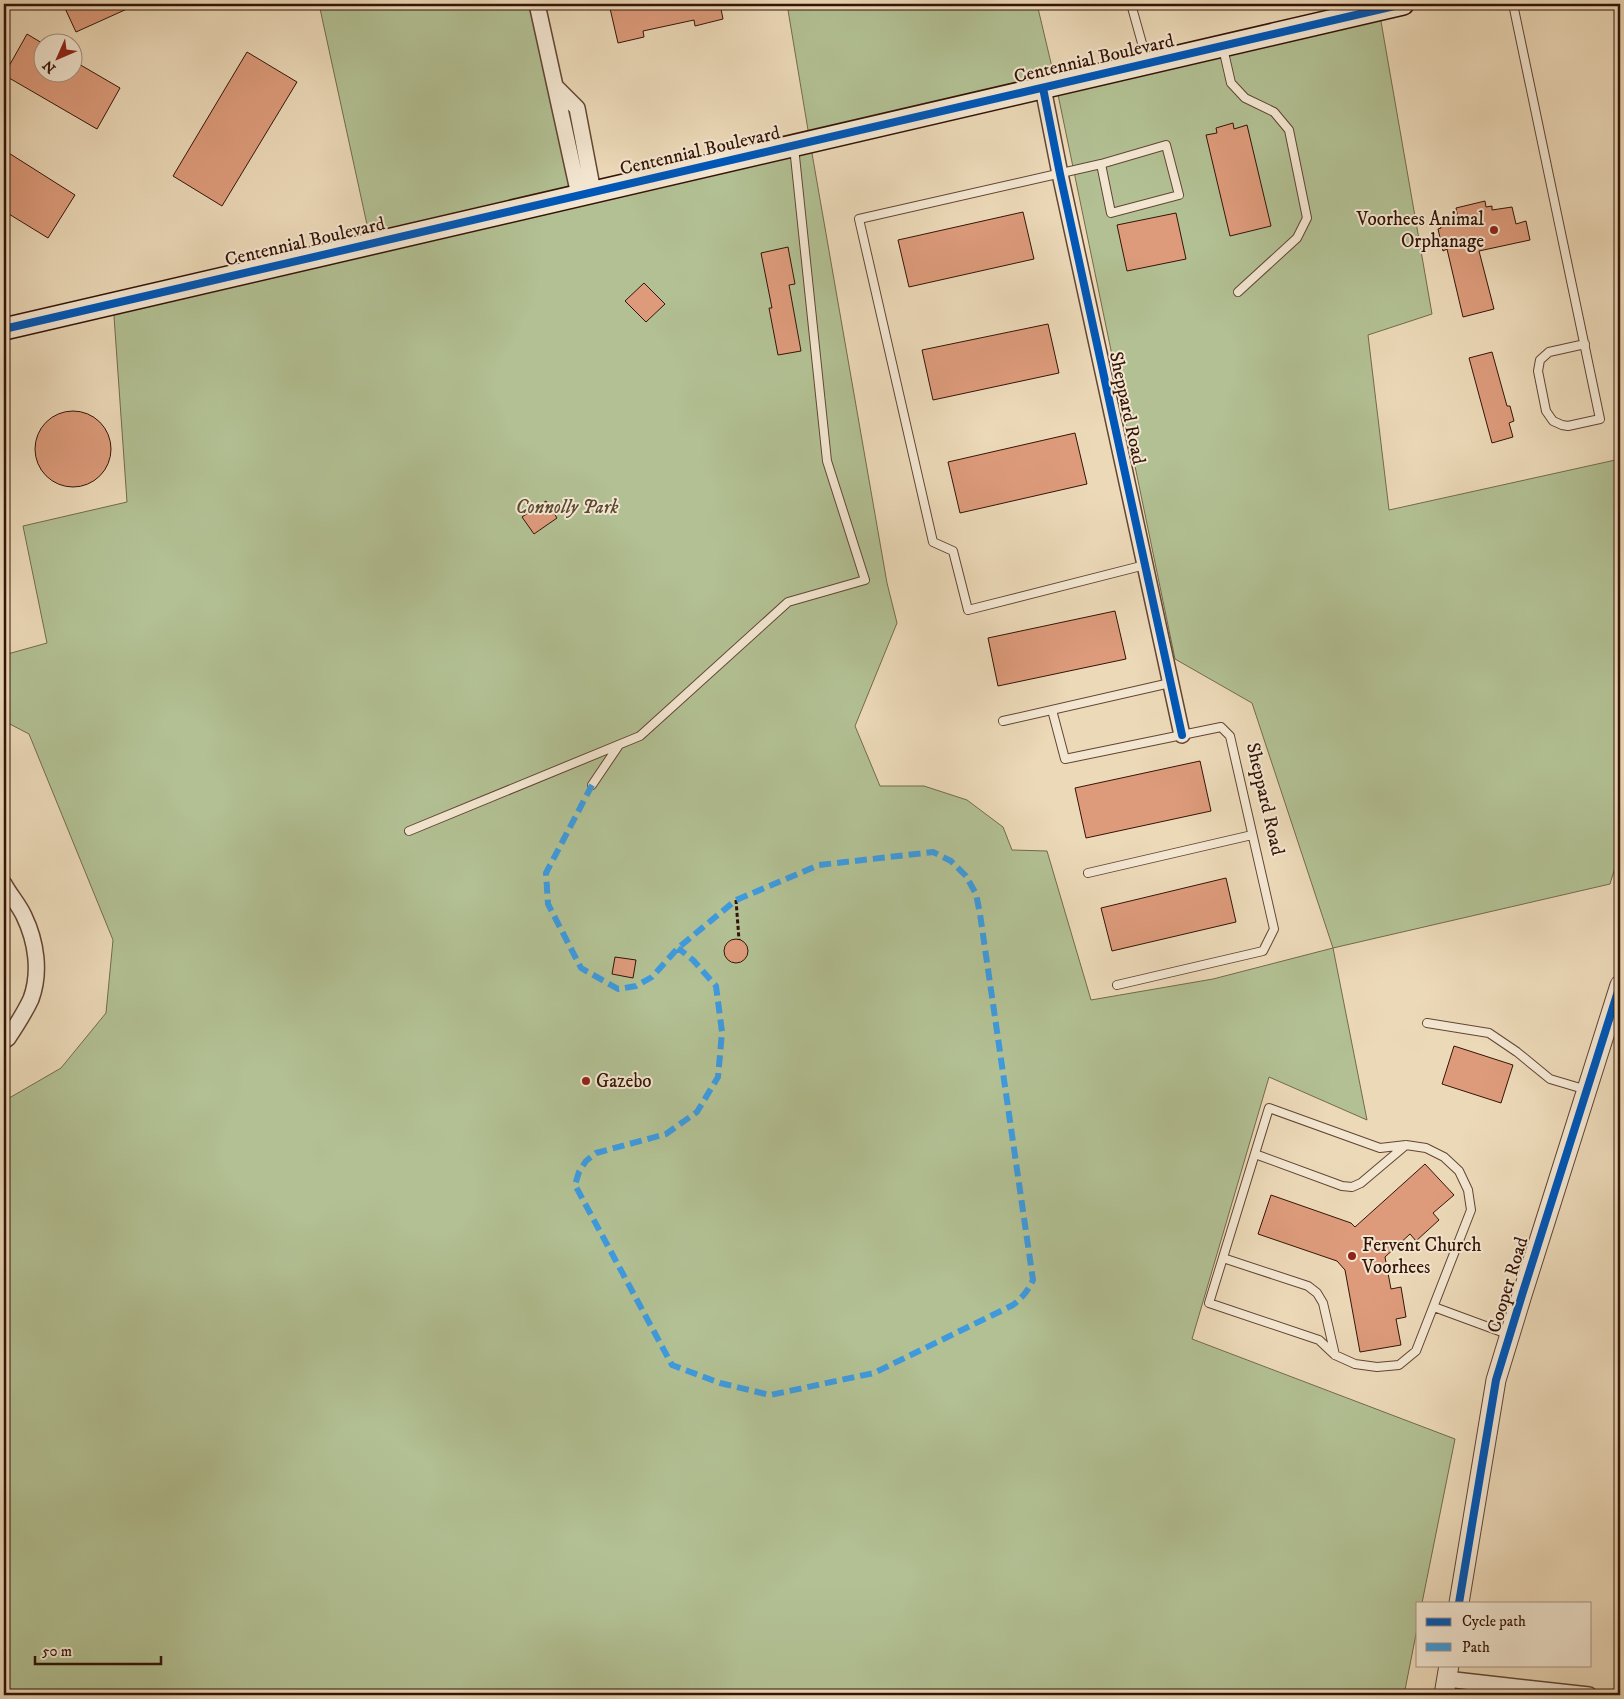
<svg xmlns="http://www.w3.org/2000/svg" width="1624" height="1699" viewBox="0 0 1624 1699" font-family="'IM FELL DW Pica',serif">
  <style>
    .green { fill: #b2c093; stroke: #736a4d; fill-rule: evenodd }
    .building { fill: #dd9b7b; stroke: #341407 }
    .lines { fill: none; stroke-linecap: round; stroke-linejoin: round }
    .service-casing { stroke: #624533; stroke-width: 10 }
    .minor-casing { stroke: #624533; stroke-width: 18 }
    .tertiary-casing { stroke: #624533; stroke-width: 21 }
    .secondary-casing { stroke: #341407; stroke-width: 24 }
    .path { stroke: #341407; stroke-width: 3; stroke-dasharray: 4 2.5; stroke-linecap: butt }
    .service { stroke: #f3e6d1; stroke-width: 8 }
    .minor { stroke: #f3e6d1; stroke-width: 15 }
    .tertiary { stroke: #f3e6d1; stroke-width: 19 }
    .secondary { stroke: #f3e6d1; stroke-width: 21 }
    .quiet { stroke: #3e9add; stroke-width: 6; stroke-dasharray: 12 6; stroke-linecap: butt }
    .cycleway-casing { stroke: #f3e6d1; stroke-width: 11 }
    .cycleway { stroke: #0057b8; stroke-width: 8 }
    .poi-dot { fill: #8f2418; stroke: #f3e6d1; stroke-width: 2 }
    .labels { text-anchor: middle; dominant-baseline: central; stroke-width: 4; stroke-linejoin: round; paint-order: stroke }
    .street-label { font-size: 19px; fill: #341407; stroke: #f3e6d1 }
    .poi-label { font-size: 19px; fill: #341407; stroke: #f3e6d1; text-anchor: start }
    .park-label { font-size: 19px; font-style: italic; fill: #5a4831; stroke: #f3e6d1 }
  </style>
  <rect width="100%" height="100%" fill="#ecd9b8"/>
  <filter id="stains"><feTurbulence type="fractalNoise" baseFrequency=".004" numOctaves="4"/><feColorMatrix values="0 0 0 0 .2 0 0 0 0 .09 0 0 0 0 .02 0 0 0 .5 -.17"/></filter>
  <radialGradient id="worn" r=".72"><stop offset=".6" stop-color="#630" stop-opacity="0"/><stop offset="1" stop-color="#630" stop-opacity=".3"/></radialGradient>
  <!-- green -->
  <path class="green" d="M319,4H537L579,195L810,142L787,4H1037L1056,84L1379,10L1432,314L1368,335L1389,510L1620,459V851L1610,884L1333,948L1367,1120L1269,1077L1192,1339L1455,1439L1422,1603H1418V1624L1404,1695H4V1101L61,1068L106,1013L113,940L29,734L4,721V655L47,643L23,526L127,502L113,302L371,243ZM1056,85L1175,659L1252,703L1333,948L1213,979L1091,1000L1047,851L1012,850L1003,827L967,800L924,786H880L855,726L897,623L887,583L810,142Z"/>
  <!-- building -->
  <path class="building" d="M63,4H138L76,32Z
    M609,4H720L723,19L695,26L694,20L643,31L644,37L618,43Z
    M27,34L42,43V72H72V60L120,88L97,129L4,75Z
    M247,52L297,82L222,206L173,176Z
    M1233,123L1234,129L1247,125L1271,226L1230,236L1206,135L1217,133L1216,128Z
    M4,150L75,195L48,238L4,211Z
    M1485,201L1486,207L1492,206V210L1512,207L1516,224L1526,221L1530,240L1479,251L1494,309L1463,317L1447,249L1443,251L1438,229L1441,228L1440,223L1458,218L1456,208Z
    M1023,212L1034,259L909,287L898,240Z
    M1176,213L1186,259L1127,271L1117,225Z
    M788,247L795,284L789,285L801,351L778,355L769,308H772L761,253Z
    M644,283L665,304L646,322L625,301Z
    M1048,324L1059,373L933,400L922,350Z
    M1492,352L1507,406H1510L1514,421L1509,423L1513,437L1492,443L1469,358Z
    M35 449a38 38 0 1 1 76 0a38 38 0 1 1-76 0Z
    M1075,433L1087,484L960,513L948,462Z
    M546,501L557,518L534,534L522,517Z
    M1115,611L1126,659L998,686L988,638Z
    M1200,761L1211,811L1086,838L1075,788Z
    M1226,878L1236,922L1112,951L1101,908Z
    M724 951a12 12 0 1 1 24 0a12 12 0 1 1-24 0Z
    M615,957L636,960L633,978L612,974Z
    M1454,1046L1513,1065L1501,1103L1442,1084Z
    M1425,1164L1454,1195L1433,1213L1439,1220L1416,1241L1410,1234L1385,1257L1391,1289L1401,1287L1406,1317L1396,1319L1401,1345L1360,1352L1345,1270L1337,1261L1258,1234L1271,1195L1351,1223L1355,1227Z"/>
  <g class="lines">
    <!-- service casing -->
    <g class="service-casing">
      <path id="service" d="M1131,4L1147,61
        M1513,4L1600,419L1568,426L1562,425L1553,421L1546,411L1538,371L1540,360L1549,352L1585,344
        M1223,48L1231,83L1245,98L1274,112L1289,130L1307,218L1297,238L1238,292
        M1166,145L1179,195L1111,213L1101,164Z
        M1101,164L859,219L933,542L953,551L968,610L1145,565
        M1052,710L1065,759L1221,727L1230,736L1274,929L1263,951L1117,985
        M1003,721L1170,683
        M592,785L619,745
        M409,831L640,736L788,602L865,580L827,461L794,147
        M1088,873L1252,835
        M1427,1023L1489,1033L1517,1052L1550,1079L1587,1090
        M1269,1108L1380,1148L1406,1145L1426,1148L1444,1157L1459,1171L1468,1190L1471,1210L1416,1351L1399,1365L1377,1367L1355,1364L1335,1355L1319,1340L1209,1303Z
        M1255,1154L1342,1186L1352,1187L1361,1183L1406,1145
        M1223,1258L1308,1286L1317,1293L1323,1303L1335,1355
        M1434,1307L1510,1335"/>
    </g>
    <!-- minor casing -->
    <g class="minor-casing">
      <path id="minor" d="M537,4L579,195
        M555,86L577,108L593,192
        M1043,88L1060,174L1182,735
        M4,884C10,895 19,905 24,916C36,941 41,972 31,999C25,1012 16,1026 8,1038L4,1041
        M1446,1679L1589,1695"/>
    </g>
    <!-- tertiary casing -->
    <g class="tertiary-casing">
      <path id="tertiary" d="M1459,1603L1496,1380L1522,1295L1620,985
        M1444,1695L1449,1665"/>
    </g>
    <!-- secondary casing -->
    <g class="secondary-casing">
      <path id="secondary" d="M4,329L1403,4"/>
    </g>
    <!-- path -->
    <path class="path" d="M736,900L739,940"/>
    <!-- service -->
    <use href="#service" class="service"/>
    <!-- minor -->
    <use href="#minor" class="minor"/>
    <!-- tertiary -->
    <use href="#tertiary" class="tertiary"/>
    <!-- secondary -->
    <use href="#secondary" class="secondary"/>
    <!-- quiet -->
    <path class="quiet" d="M592,785L546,873L548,904L581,968L618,989L636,986L652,977L678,948L736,900L819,865L933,852L951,861L966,876L976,894L980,914L1033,1280C1028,1291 1022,1298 1013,1305L874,1373L770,1395L720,1383L672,1365L575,1185L579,1172L586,1161L596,1153L666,1134L697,1112L718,1077L722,1032L716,986L693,960L678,948"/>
    <!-- cycleway casing -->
    <g class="cycleway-casing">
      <path id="cycleway" d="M1043,88L1060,174L1182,735
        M4,329L1403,4
        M1459,1603L1496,1380L1522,1295L1620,985"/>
    </g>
    <!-- cycleway -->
    <use href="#cycleway" class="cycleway"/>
  </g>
  <!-- markers -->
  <g class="poi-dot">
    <circle cx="1494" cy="230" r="5"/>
    <circle cx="586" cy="1081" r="5"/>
    <circle cx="1352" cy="1256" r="5"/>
  </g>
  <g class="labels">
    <!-- street labels -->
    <g class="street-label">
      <text transform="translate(1094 59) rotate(-13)">Centennial Boulevard</text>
      <text transform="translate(700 151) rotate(-13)">Centennial Boulevard</text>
      <text transform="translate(305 242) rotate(-13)">Centennial Boulevard</text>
      <text transform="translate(1127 408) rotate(78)">Sheppard Road</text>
      <text transform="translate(1265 799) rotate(77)">Sheppard Road</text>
      <text transform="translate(1508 1285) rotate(-73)">Cooper Road</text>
    </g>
    <!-- poi labels -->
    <g class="poi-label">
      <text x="1484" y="219" text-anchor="end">Voorhees Animal<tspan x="1484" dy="22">Orphanage</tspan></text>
      <text x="596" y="1081">Gazebo</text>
      <text x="1362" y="1245">Fervent Church<tspan x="1362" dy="22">Voorhees</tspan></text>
    </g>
    <!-- park labels -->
    <g class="park-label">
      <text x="567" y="507">Connolly Park</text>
    </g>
  </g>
  <!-- margin -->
  <rect width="1624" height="1699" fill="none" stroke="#ecd9b8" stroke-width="20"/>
  <rect x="5" y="5" width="1614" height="1689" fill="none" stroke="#341407" stroke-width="2.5"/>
  <rect x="10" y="10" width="1604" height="1679" fill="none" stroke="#341407"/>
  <!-- legend -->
  <rect x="1416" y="1602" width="175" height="65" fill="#f3e6d1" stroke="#a79280"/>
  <rect x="1426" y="1618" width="25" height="8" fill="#0057b8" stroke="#a79280"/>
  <text x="1462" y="1626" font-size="15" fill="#341407">Cycle path</text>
  <rect x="1426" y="1643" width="25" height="8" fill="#3e9add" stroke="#a79280"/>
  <text x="1462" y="1652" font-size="15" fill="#341407">Path</text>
  <!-- north arrow -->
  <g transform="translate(58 58) rotate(225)"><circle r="24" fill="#f3e6d1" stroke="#a79280"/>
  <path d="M0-4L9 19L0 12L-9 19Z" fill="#8f2418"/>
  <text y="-8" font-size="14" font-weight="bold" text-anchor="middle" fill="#341407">N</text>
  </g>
  <!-- scale -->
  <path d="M35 1656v8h126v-8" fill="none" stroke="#341407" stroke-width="2.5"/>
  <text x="42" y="1656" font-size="15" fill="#341407" stroke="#f3e6d1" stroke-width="4" paint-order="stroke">50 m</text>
  <rect width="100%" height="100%" filter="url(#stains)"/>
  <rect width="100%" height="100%" fill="url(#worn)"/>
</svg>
